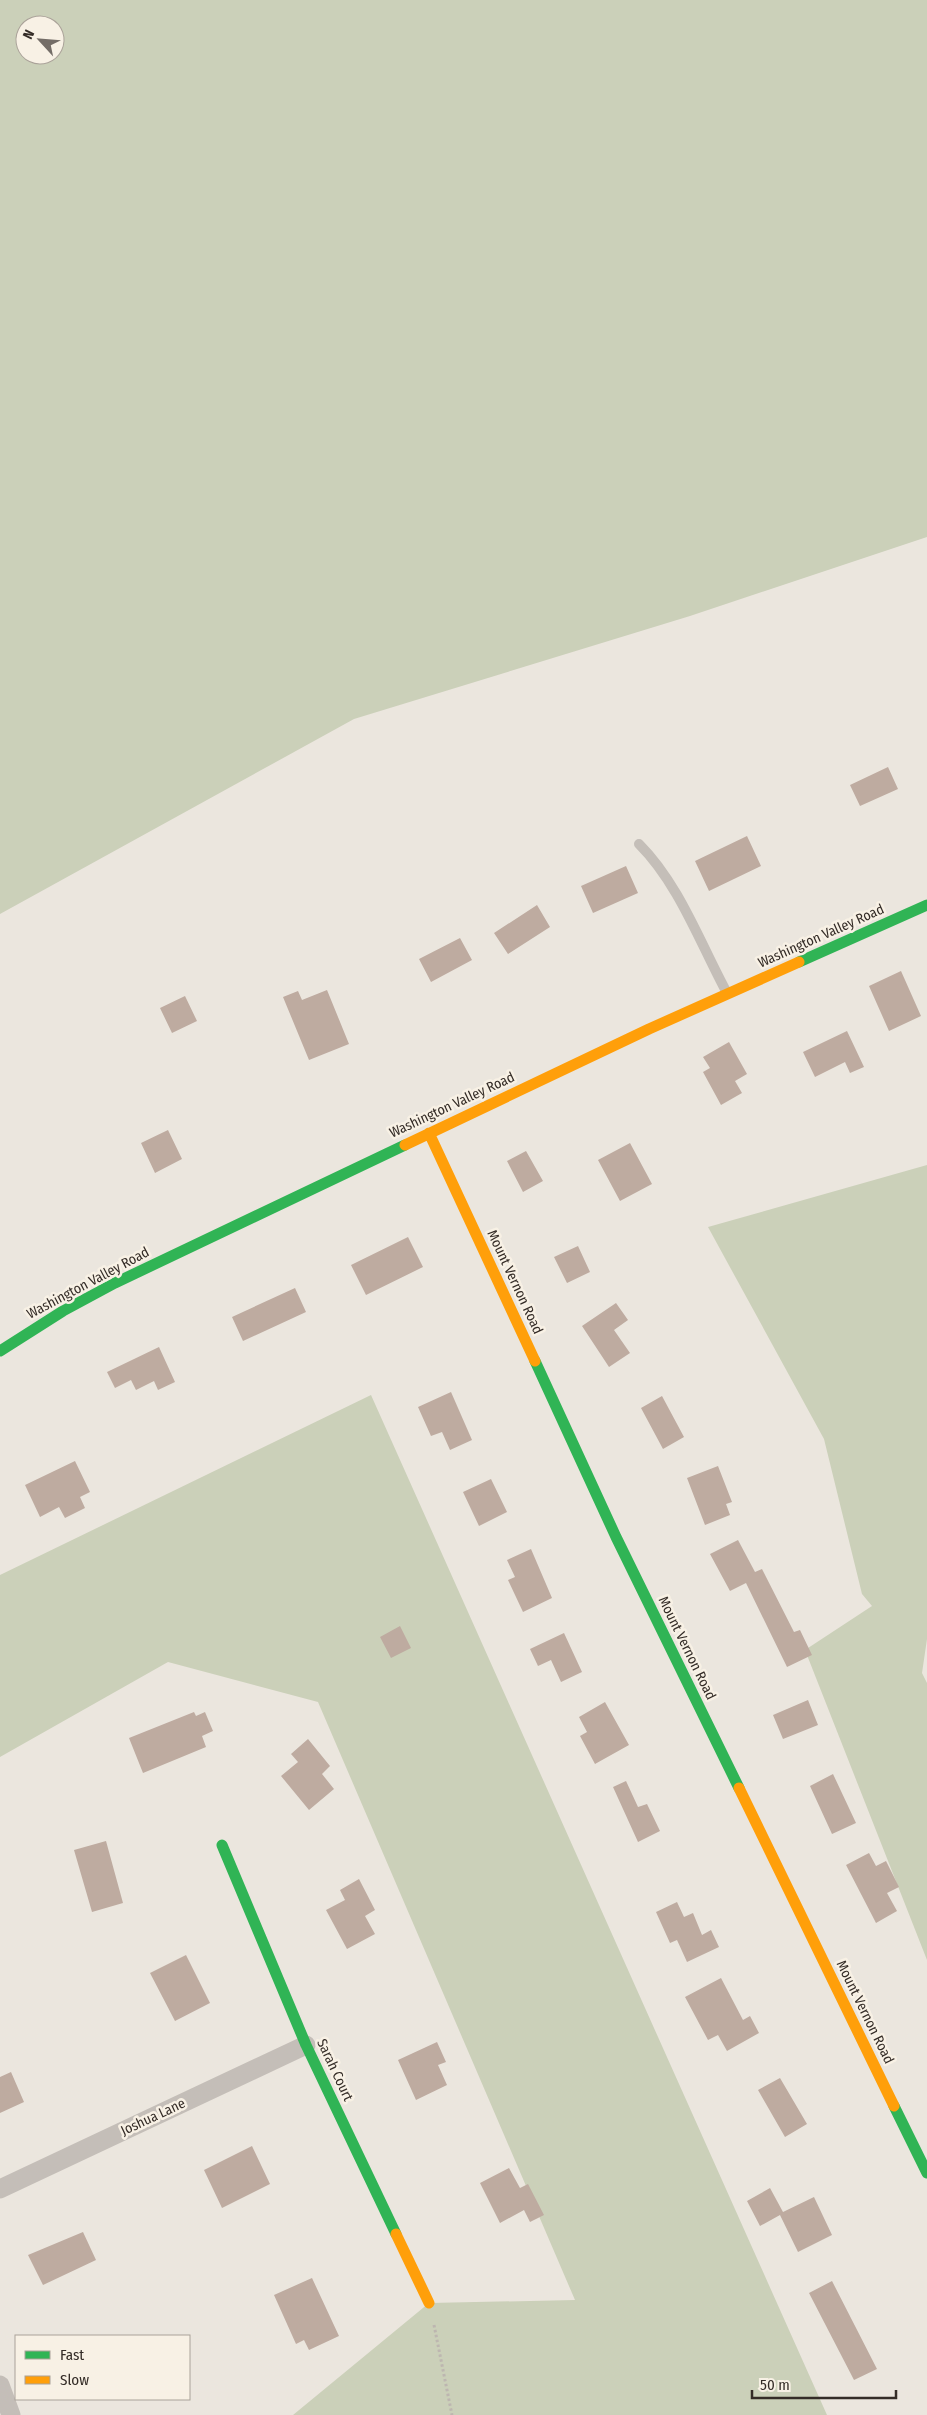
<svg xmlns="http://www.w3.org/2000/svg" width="927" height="2415" viewBox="0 0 927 2415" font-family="'Fira Sans Condensed',sans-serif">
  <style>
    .green { fill: #cbd0b9; fill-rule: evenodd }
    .building { fill: #beaba0 }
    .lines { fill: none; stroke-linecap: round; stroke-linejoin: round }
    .path { stroke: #bdb6b0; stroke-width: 3; stroke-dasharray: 2.5 2.5; stroke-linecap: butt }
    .lane { stroke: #c4beb8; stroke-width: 10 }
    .street { stroke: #c4beb8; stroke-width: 19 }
    .fast { stroke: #30b455; stroke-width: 11 }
    .slow { stroke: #ff9f0a; stroke-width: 11 }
    .labels { text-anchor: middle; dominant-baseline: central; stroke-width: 5; stroke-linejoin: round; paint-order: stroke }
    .street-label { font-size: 14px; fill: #342c27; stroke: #f8f1e5 }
  </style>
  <rect width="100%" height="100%" fill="#ebe6de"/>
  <!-- green -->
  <path class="green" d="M0,0H927V537L690,616L354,719L0,914ZM25,25H55V55H25Z
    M927,1165V1639L922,1673L927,1683V1960L805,1650L872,1606L862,1594L824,1439L708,1227Z
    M371,1395L827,2415H293L429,2303L575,2300L318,1702L168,1662L0,1757V1575Z"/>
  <!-- building -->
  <path class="building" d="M888,767L898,789L860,806L850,785Z
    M747,836L761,866L709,891L695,861Z
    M626,866L638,893L593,913L581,886Z
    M537,905L550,927L508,954L494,933Z
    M460,938L472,960L431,982L419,959Z
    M901,971L921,1016L889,1031L869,986Z
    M327,990L349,1044L309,1060L283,997L298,991L302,1000Z
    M185,996L197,1021L172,1033L160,1008Z
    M847,1031L864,1067L850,1073L845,1062L815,1077L803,1052Z
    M729,1042L747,1074L735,1081L742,1093L721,1105L703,1072L710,1068L703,1057Z
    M168,1130L182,1159L155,1173L141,1143Z
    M630,1143L652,1184L620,1201L598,1160Z
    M526,1151L543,1181L523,1192L507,1161Z
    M408,1237L423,1267L366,1295L351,1265Z
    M578,1246L590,1272L567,1283L554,1257Z
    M295,1288L306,1312L243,1341L232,1317Z
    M616,1303L628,1320L614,1330L630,1353L609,1367L582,1326Z
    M159,1347L175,1382L158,1390L154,1381L136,1390L131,1380L115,1388L107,1372Z
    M451,1392L472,1440L450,1450L442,1432L431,1436L418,1407Z
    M662,1396L684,1437L663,1449L641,1408Z
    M75,1461L90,1492L80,1497L85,1508L65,1518L59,1507L40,1517L25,1485Z
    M718,1466L732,1502L726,1504L730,1515L705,1525L687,1478Z
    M491,1479L507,1512L479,1526L463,1492Z
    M738,1540L755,1572L762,1569L794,1632L800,1630L812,1655L787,1667L746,1583L730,1591L710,1554Z
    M531,1549L552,1598L523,1612L508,1580L515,1577L507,1560Z
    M400,1626L411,1648L391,1658L380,1637Z
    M564,1633L582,1672L561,1682L551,1660L538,1666L530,1649Z
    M808,1700L818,1725L783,1739L773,1715Z
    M605,1702L629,1745L595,1764L580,1736L587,1732L579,1717Z
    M194,1712L196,1716L205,1712L213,1731L202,1736L206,1747L143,1773L129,1738Z
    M308,1739L330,1766L322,1774L334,1789L309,1810L281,1776L298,1762L291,1754Z
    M833,1774L856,1823L832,1834L810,1786Z
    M626,1781L638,1807L647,1804L660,1831L638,1842L613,1787Z
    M106,1841L123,1903L92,1912L74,1850Z
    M869,1853L876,1866L886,1861L899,1887L887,1893L897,1911L876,1923L846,1865Z
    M359,1879L375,1910L365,1916L375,1934L347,1949L326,1910L345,1900L340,1890Z
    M677,1902L684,1917L693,1913L702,1935L711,1930L719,1947L687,1962L677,1940L670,1943L656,1912Z
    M186,1955L210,2003L175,2021L150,1973Z
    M721,1978L743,2020L750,2016L759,2033L727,2051L718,2035L708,2040L685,1997Z
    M437,2042L446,2062L438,2065L447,2085L416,2100L398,2060Z
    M11,2072L24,2102L0,2113V2077Z
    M780,2078L807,2124L785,2137L758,2090Z
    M252,2146L270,2184L222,2208L204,2170Z
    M509,2168L520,2188L528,2184L544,2215L530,2222L524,2210L500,2223L480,2183Z
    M770,2188L783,2212L814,2197L832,2235L798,2252L780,2215L760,2226L747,2201Z
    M83,2232L96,2260L43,2285L28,2255Z
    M312,2278L339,2336L309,2350L304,2340L296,2344L274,2295Z
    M832,2281L877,2369L854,2380L809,2293Z"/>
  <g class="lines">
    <!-- path -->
    <path class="path" d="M434,2325L452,2415"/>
    <!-- lane -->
    <path class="lane" d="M639,844C679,884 700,943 727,993"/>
    <!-- street -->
    <path class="street" d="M0,2189L306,2045
      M0,2385L11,2415"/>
    <!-- fast -->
    <path class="fast" d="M799,962L927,905
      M0,1351L63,1311L115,1283L405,1145
      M535,1361L616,1537L739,1788
      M222,1845L306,2045L396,2234
      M894,2106L927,2173"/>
    <!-- slow -->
    <path class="slow" d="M429,1133L535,1361
      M405,1145L649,1029L799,962
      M739,1788L894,2106
      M396,2234L429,2303"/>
  </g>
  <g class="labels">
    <!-- street labels -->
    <g class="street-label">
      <text transform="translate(821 936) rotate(-24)">Washington Valley Road</text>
      <text transform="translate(452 1105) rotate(-25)">Washington Valley Road</text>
      <text transform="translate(515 1282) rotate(65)">Mount Vernon Road</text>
      <text transform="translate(88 1283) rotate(-28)">Washington Valley Road</text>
      <text transform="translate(687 1648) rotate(64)">Mount Vernon Road</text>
      <text transform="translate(865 2012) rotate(64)">Mount Vernon Road</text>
      <text transform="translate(335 2070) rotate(65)">Sarah Court</text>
      <text transform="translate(153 2117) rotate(-25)">Joshua Lane</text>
    </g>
  </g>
  <!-- legend -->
  <rect x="15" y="2335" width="175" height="65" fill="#f8f1e5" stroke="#aaa299"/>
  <rect x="25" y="2351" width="25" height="8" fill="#30b455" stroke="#aaa299"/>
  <text x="60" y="2360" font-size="15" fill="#342c27">Fast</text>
  <rect x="25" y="2376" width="25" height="8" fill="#ff9f0a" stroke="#aaa299"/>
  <text x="60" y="2385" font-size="15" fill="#342c27">Slow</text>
  <!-- north arrow -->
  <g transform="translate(40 40) rotate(296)"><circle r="24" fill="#f8f1e5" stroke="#aaa299"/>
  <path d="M0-4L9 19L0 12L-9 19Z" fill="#746d67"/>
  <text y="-8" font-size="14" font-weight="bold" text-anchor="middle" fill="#342c27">N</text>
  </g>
  <!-- scale -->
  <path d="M752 2390v8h144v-8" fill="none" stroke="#342c27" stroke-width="2.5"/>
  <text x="760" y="2390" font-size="15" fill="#342c27" stroke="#f8f1e5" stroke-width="4" paint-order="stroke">50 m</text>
</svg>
